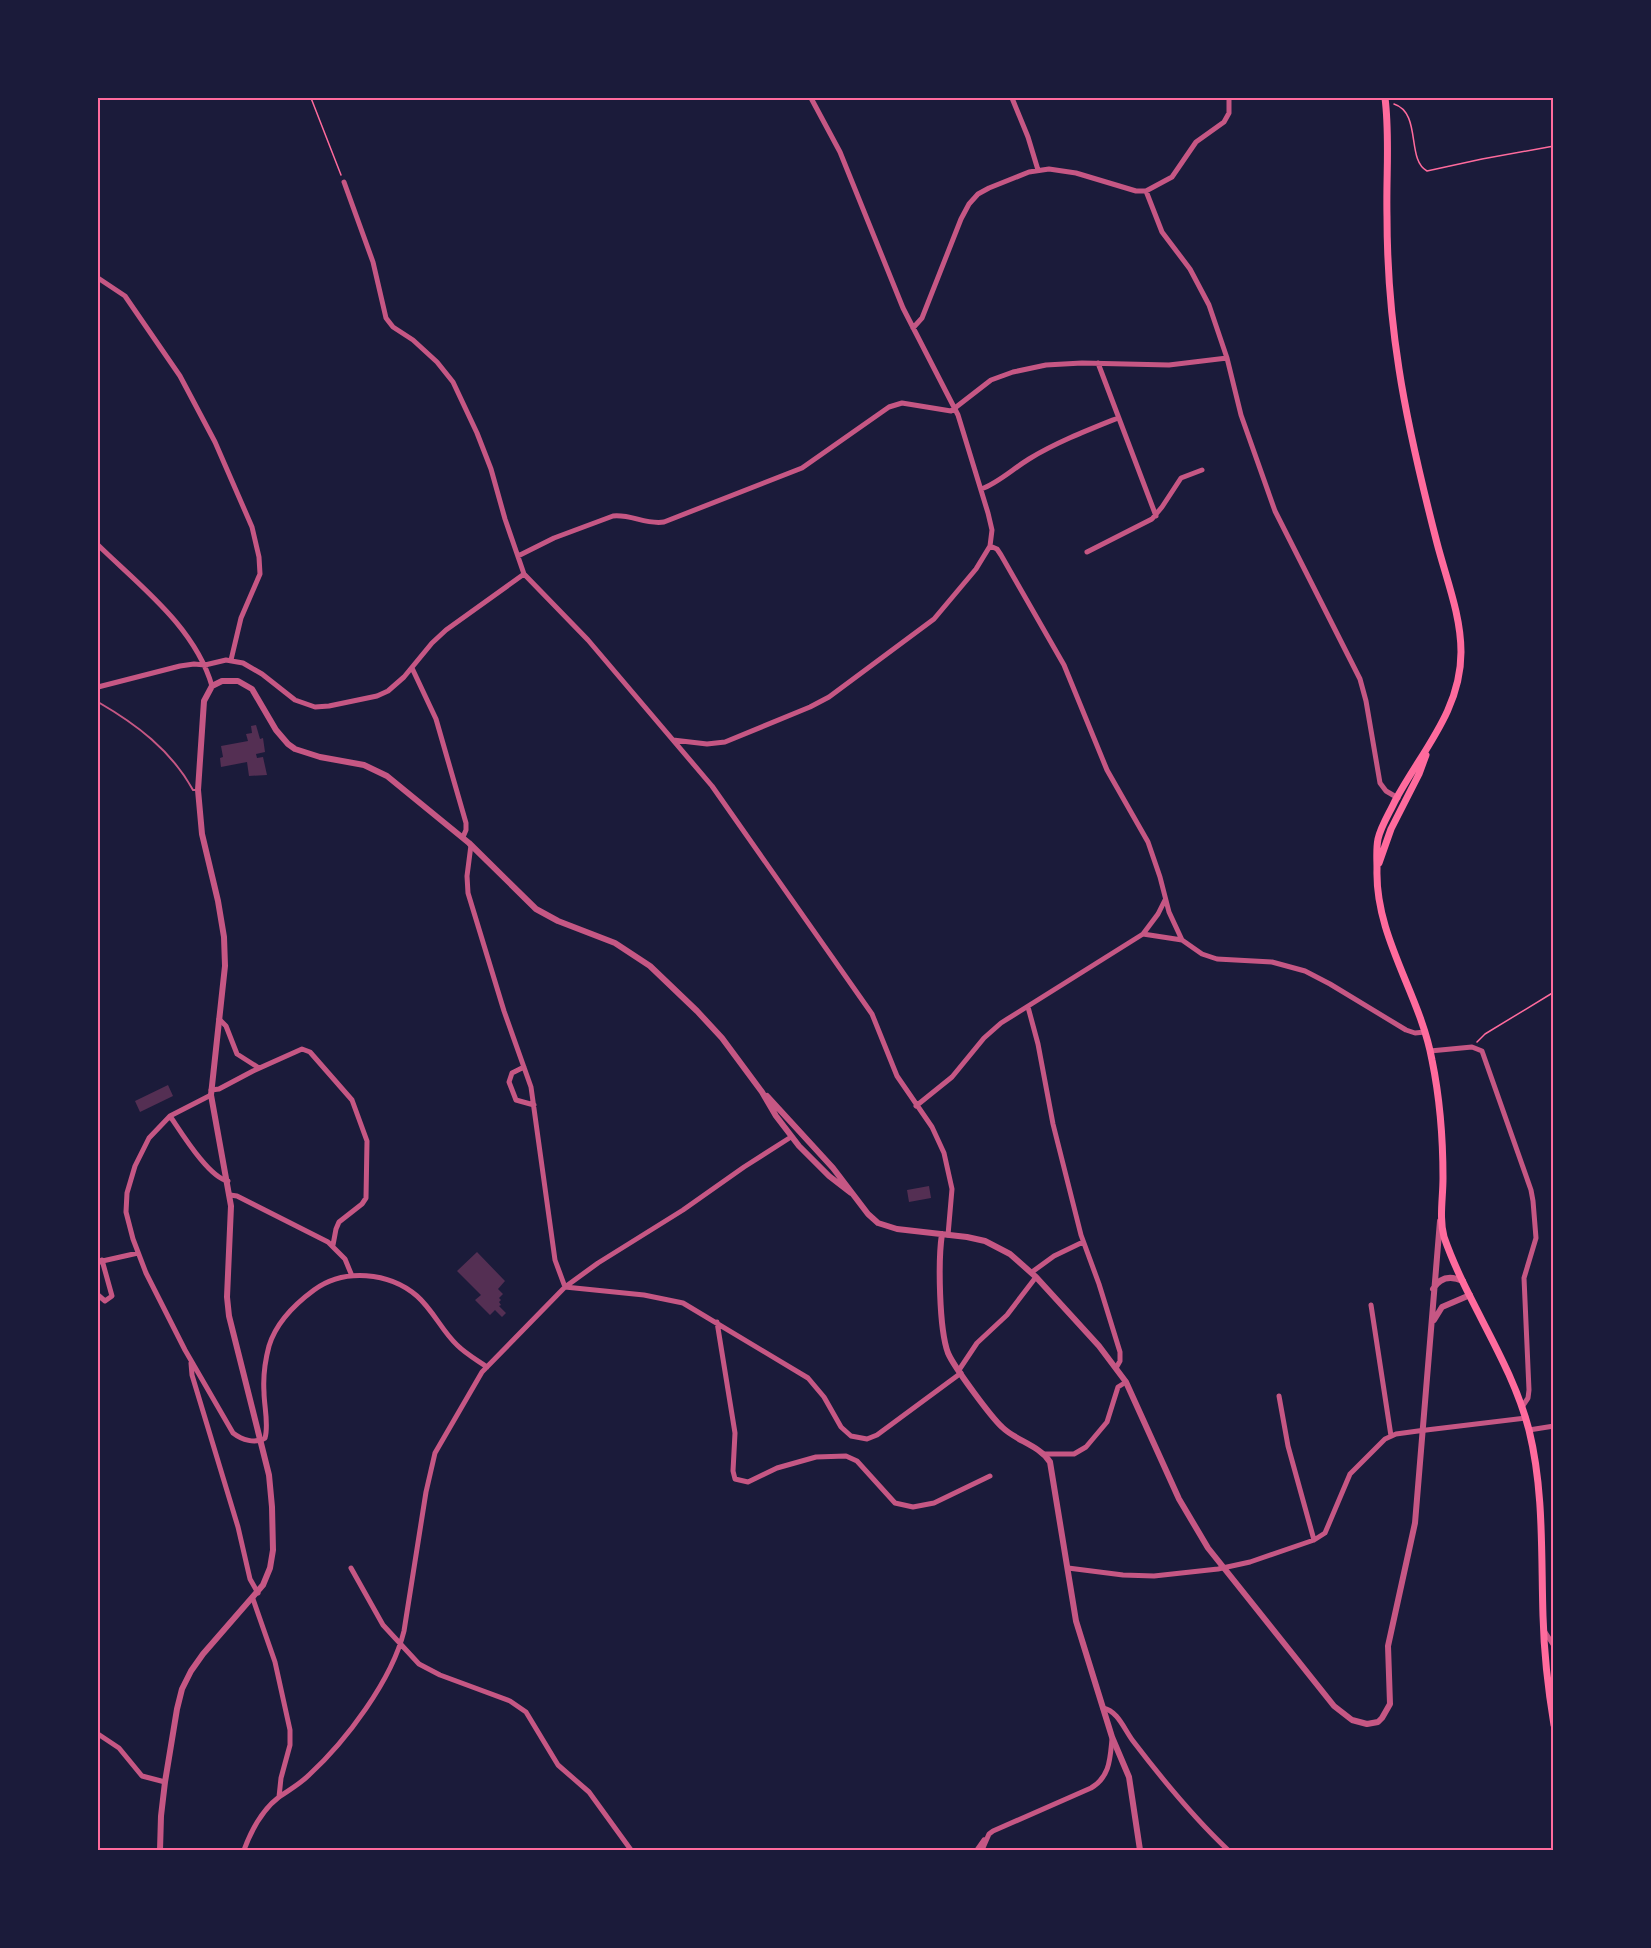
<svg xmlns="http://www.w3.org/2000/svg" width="1651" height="1948" viewBox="0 0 1651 1948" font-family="Overpass,sans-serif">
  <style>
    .building { fill: #542f53 }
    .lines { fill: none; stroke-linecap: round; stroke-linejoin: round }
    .path { stroke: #ff6b9d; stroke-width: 1.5 }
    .service { stroke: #c65784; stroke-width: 2 }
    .minor { stroke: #c65784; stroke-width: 5 }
    .tertiary { stroke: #c65784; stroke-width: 6 }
    .secondary { stroke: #ff6b9d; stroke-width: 7 }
    .neatline { fill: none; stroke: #ff6b9d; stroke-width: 2 }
  </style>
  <rect width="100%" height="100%" fill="#1b1b3a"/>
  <!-- building -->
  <path class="building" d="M256,725L260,739L263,738L265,752L256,754L257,758L263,757L267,775L249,776L247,762L221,767L220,758L223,757L221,746L248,741L246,734L252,733L251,726Z
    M168,1085L173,1096L140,1112L135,1101Z
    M929,1186L931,1198L909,1202L907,1190Z
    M477,1252L505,1281L498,1289L503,1294L499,1298L501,1300L499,1302L501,1305L499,1306L506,1313L502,1317L495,1310L490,1315L475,1300L481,1295L457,1271Z"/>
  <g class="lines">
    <!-- path -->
    <path class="path" d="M311,98L341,175
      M1394,104C1422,113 1406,160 1427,171L1482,159L1554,146
      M1477,1042L1485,1034L1554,992"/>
    <!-- service -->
    <path class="service" d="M98,702C136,724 171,750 193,790H195"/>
    <!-- minor -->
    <path class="minor" d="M1012,98L1028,137L1038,170
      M344,182L373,262L386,318L393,327L413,340L437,362L453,382L477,433L491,469L505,519L524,574L588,640L712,786L872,1014L897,1076L932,1127L944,1153L952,1189L948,1235
      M1146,191L1162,232L1190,269L1209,305L1227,358L1241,415L1275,511L1360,679L1366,701L1380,783L1386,791L1398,798
      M98,278L125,296L180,376L215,442L252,527L259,557L260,574L241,618L231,660
      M913,328L922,318L961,219L969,204L978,194L989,188L1029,172L1049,169L1076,173L1136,191H1146L1172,177L1196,142L1224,122L1229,113V98
      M1098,363L1156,516
      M981,489C997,484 1014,468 1029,459C1057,442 1088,430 1118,418
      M98,545C140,586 195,627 212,686
      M990,546L997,549L1001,555L1064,665L1107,770L1148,842L1160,877L1169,912L1182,940
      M1087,552L1152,519L1162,507L1181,478L1202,470
      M518,556L554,538L613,516C631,514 646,525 664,522L802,468L889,407L902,403L951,411L991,380L1013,372L1046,365L1082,363L1169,365L1227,358
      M412,668L436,719L466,823V830L463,837
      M98,687L180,666L194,664L205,665L226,660L243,663L262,674L295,700L315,707L329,706L377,696L388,691L404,677L432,643L446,630L524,574
      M673,740L707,744L725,742L810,707L829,697L934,619L976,569L990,546L992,530L988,513L958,415L903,308L840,152L811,98
      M471,845L467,876L468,893L504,1011L531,1087L555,1260L565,1287
      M1143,934L1158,914L1165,900
      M1028,1007L1038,1044L1053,1124L1081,1235L1099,1284L1120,1352V1361L1116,1368
      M219,1019L226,1026L237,1054L259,1068
      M1430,1051L1472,1047L1482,1051L1531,1190L1533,1201L1536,1238L1524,1278L1529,1390L1528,1398L1522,1407
      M524,1067L512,1073L509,1082L516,1100L534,1105
      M211,1090L219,1089L253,1071L302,1049L310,1052L352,1100L367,1141L366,1198L362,1204L339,1222L336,1229L333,1245
      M211,1095L170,1116L149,1138L135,1166L127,1193L126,1212L133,1239L146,1273L185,1350L233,1433C242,1440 255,1444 265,1438C269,1424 264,1406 264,1392C263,1377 265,1361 269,1346C276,1323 295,1304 314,1290C344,1268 389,1272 417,1296C433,1310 442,1331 457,1345C466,1354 477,1360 487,1367
      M916,1106L952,1077L984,1038L1001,1023L1143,934L1182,940L1202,954L1217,959L1272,962L1305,971L1330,984L1406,1030L1415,1033L1425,1032
      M170,1116C181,1132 209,1178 228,1181
      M230,1195L237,1196L328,1242L345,1259L352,1276
      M98,1262L138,1253
      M1032,1272L1054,1256L1083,1242
      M565,1287L644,1295L683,1303L808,1378L824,1397L841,1427L851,1436L867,1439L877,1435L961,1373
      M98,1295L105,1301L112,1296L102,1260
      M1371,1305L1391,1436
      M717,1322L735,1433L733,1471L735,1479L748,1482L777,1468L816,1457L846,1456L857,1461L895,1503L913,1507L934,1503L990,1476
      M191,1363L192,1375L238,1527L250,1579L258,1593
      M959,1370L977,1343L1007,1315L1036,1277
      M1279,1396L1288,1446L1314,1540
      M1529,1430L1554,1426
      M1044,1454H1074L1086,1447L1107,1422L1118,1387L1126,1382
      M351,1568L383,1625L419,1664L440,1675L510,1701L526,1712L558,1765L589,1792L631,1850
      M1068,1568L1123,1575L1154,1576L1218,1569L1250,1562L1314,1540L1325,1533L1350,1474L1385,1439L1396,1434L1418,1431L1526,1418
      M253,1599L275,1662L290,1730V1745L281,1778L279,1797
      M1545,1632L1554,1646
      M1550,1693L1554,1683
      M1103,1708C1118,1711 1124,1729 1133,1741C1162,1779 1193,1817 1228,1850
      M98,1734L119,1748L142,1776L165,1782
      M244,1850C251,1831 262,1810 279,1797C289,1790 300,1784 309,1775C346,1741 392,1680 404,1631L426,1492L435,1453L482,1372L565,1287L598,1263L683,1210L744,1167L791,1137
      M977,1850L984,1840
      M982,1850L989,1834L993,1831L1091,1788C1110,1777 1110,1759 1112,1739"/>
    <!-- tertiary -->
    <path class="tertiary" d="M767,1096L833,1168L868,1214L878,1223L897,1229L967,1237L985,1241L1010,1254L1036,1277L1099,1346L1126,1382L1179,1499L1208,1548L1334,1706L1352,1720L1367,1724L1378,1722L1382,1718L1390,1704L1388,1646L1415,1523L1440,1221
      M942,1234C938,1260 939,1329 948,1353C954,1367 991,1417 1002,1427C1016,1441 1039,1445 1050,1462L1076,1621L1112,1737L1129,1777L1140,1850
      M1433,1289C1440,1277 1450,1275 1463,1281
      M1434,1320L1442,1307L1470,1295
      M160,1850L161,1816L165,1782L177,1709L182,1689L191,1671L203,1654L263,1585L270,1568L273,1550L272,1507L269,1475L229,1316L227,1297L231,1206L211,1095L225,966L224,937L218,901L202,834L198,790L204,701L212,686L222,681H238L252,689L276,730L288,744L295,749L320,757L364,765L387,776L469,843L536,909L558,921L615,943L650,966L697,1011L722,1038L762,1092L776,1116L799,1146L829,1176L851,1193"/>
    <!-- secondary -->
    <path class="secondary" d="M1385,98C1390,137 1386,176 1387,216C1387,267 1391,318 1399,369C1408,428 1422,485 1437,543C1446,578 1461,615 1461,652C1461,711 1421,752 1395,801C1389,814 1381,826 1378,839C1376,849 1377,859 1377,869C1375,937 1420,994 1432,1060C1440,1099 1443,1139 1443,1178C1443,1198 1439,1218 1444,1237C1467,1303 1511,1361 1529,1430C1544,1491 1541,1553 1543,1616C1544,1653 1548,1689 1554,1725
      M1379,863L1391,829L1419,774L1426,755"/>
  </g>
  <!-- border -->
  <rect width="1651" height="1948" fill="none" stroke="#1b1b3a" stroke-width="198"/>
  <rect x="99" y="99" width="1453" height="1750" class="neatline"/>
</svg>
